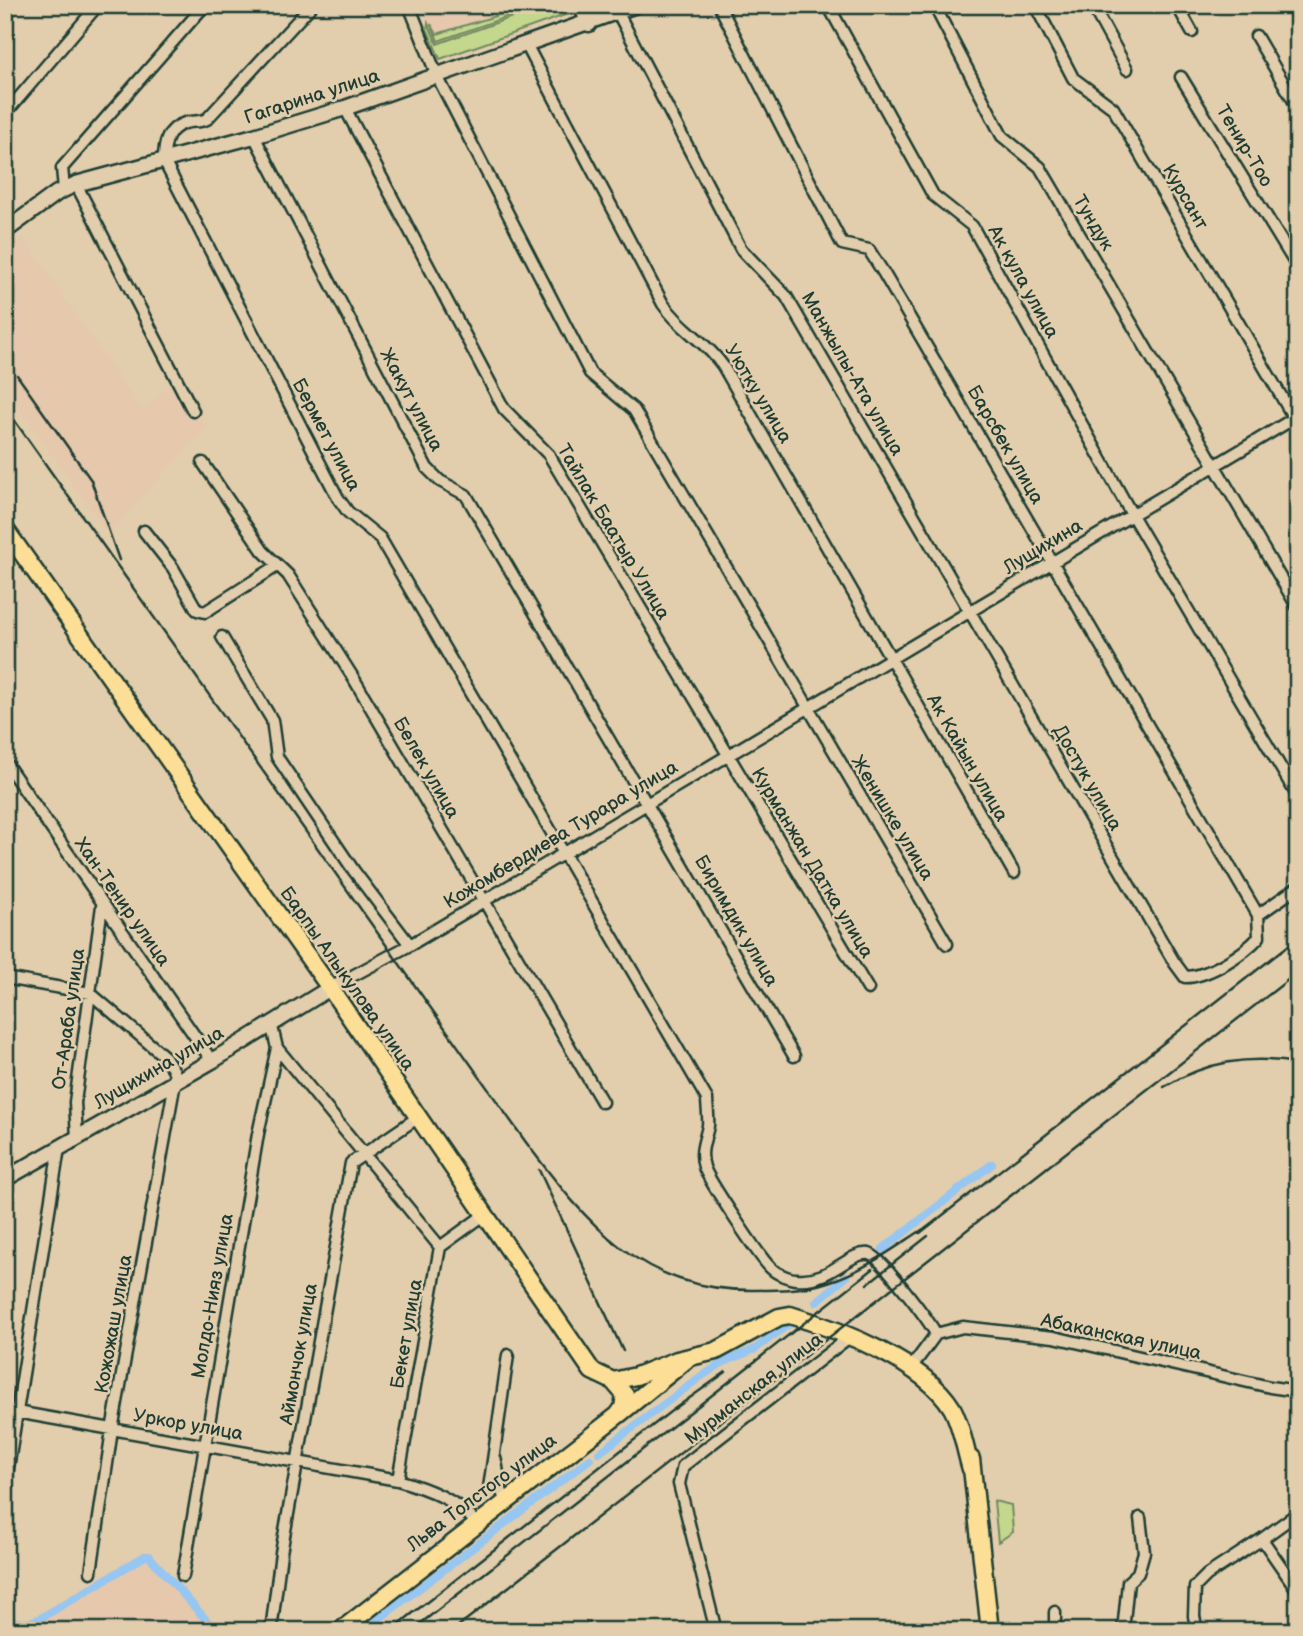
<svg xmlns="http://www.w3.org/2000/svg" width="1303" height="1636" viewBox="0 0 1303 1636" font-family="'Balsamiq Sans',sans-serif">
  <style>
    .built { fill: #e6c8ac }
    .green { fill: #c3d88d; stroke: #718a60; stroke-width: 2 }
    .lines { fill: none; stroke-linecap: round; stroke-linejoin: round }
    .canal { stroke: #96c6f2; stroke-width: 8 }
    .street-casing { stroke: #1f3d34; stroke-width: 15 }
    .secondary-casing { stroke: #1f3d34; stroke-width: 19 }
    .primary-casing { stroke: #1f3d34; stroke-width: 21 }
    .street { stroke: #e2ceac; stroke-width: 10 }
    .secondary { stroke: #e2ceac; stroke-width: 14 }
    .primary { stroke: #fcde96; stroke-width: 16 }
    .rail { stroke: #1f3d34; stroke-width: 2.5 }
    .labels { text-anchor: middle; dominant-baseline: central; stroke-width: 5; stroke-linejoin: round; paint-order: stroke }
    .street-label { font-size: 19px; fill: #1f3d34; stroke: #e2ceac }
  </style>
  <rect width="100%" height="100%" fill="#e2ceac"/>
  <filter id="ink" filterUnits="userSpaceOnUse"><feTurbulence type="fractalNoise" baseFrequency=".0143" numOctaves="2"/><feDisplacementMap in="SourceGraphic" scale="14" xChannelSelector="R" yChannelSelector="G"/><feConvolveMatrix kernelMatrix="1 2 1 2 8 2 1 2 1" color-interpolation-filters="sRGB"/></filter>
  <g filter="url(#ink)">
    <!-- built -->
    <path class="built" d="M422,5H545L437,43Z
      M23,238L142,410L177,379L206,427L108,534L5,388V251Z
      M146,1550L217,1631H5V1621L11,1629Z"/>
    <!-- green -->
    <path class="green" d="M519,5H540L438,41L431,24L437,34L505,13Z
      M546,5H567L571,13L440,59L427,29L428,23L437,44Z
      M994,1501L1011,1505L1013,1532L998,1542Z"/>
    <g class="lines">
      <!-- canal -->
      <path class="canal" d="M883,1249L992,1164
        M816,1302L846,1277
        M599,1453L699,1378L722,1363L755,1349L789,1324
        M5,1616C17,1625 26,1624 39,1619L145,1556H149L216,1631
        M363,1631L590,1459"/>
      <!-- street casing -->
      <g class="street-casing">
        <path id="street" d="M312,5L207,119C199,123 193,120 185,123C166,129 164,145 164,161L338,498L348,512L380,538L707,1099C707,1107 709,1117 708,1126C705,1141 699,1151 704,1167C707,1178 763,1263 772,1269C777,1274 790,1279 796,1279C830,1283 849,1251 869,1254C881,1256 929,1321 936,1334
          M409,5L437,76L590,373L634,410L947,944
          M828,5L933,195L972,226L1132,515L1298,797
          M934,5L1002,136L1040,167L1298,608
          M1035,5L1073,78L1113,108L1298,425
          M1092,5L1127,69
          M1177,5L1192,32
          M618,13L741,249L786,296L1174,962L1185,977C1208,977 1244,954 1259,937L1258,915L883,272L869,250L842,244L719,5
          M1256,36L1298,108
          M527,46L663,304C682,331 705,340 723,366L1014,873
          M1181,77L1298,268
          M345,108L504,409L549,455L868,989
          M5,114L98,5
          M254,136L427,468L440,481L466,495L794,1056
          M76,184L193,411
          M64,189L62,168L205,5
          M203,463L263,551L288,575L354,679L602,1102
          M144,531L173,568L197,610L205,612L277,566
          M222,637L272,720L277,757L354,871L410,945
          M5,762L212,1061
          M1258,915L1298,887
          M5,978L90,993L165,1057L174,1071L175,1082L112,1430L91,1572
          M330,988L410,945L1298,416
          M277,1048L440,1247
          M77,1138L75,1102L102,906
          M936,1334L963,1327L1054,1337L1270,1387L1291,1390L1298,1387
          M911,1368L936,1334
          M5,1410L398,1480C428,1489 456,1499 477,1524
          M495,1458C500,1474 496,1487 507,1501
          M398,1480L440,1247L484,1215
          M5,1487L59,1148
          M489,1488L508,1355
          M1298,1513L1262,1539L1298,1591
          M183,1576L258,1134L277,1048L271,1023
          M1055,1612V1631
          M271,1631L281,1553L351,1163L417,1118
          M716,1631L679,1484L683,1466L848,1338
          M1123,1631L1128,1582L1138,1573L1144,1552L1140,1518
          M1197,1631L1194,1616L1195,1587L1207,1575L1262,1539"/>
      </g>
      <!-- secondary casing -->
      <g class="secondary-casing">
        <path id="secondary" d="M581,5L589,24
          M5,231L57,193L76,184L254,136L345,108L636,5
          M5,1179L212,1061L330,988"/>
      </g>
      <!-- primary casing -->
      <g class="primary-casing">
        <path id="primary" d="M5,529L330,988L592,1371L613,1381L636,1376L677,1360L716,1351L779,1317L790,1315C840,1330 924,1362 952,1408C962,1426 965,1450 971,1469
          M618,1415L686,1360
          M971,1459L990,1631
          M340,1631L618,1415L623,1408L625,1395L613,1381"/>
      </g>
      <!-- street -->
      <use href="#street" class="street"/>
      <!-- secondary -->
      <use href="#secondary" class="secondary"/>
      <!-- primary -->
      <use href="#primary" class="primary"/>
      <!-- rail -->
      <path class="rail" d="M17,375L91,480L119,560
        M5,407L525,1141C588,1225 641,1291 754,1290C779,1290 804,1290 828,1282C864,1271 894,1248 925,1228
        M1164,1087C1207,1061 1248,1055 1298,1063
        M539,1170L623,1351
        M920,1233L1298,938
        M867,1284L928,1236
        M390,1631L670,1412L726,1372
        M411,1631L873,1269
        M452,1631L1298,972"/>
    </g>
  </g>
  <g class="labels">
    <!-- street labels -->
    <g class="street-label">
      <text transform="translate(312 97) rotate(-18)">Гагарина улица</text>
      <text transform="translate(1244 146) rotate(59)">Тенир-Тоо</text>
      <text transform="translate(1185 197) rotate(60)">Курсант</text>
      <text transform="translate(1093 223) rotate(59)">Тундук</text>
      <text transform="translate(1023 282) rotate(61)">Ак кула улица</text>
      <text transform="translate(852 374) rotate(60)">Манжылы-Ата улица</text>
      <text transform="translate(758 394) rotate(59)">Уютку улица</text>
      <text transform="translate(411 400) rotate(62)">Жакут улица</text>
      <text transform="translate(326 435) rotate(62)">Бермет улица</text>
      <text transform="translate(1005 445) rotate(60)">Барсбек улица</text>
      <text transform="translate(613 532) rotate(59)">Тайлак Баатыр Улица</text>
      <text transform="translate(1043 547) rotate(-31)">Лущихина</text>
      <text transform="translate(967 758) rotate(60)">Ак Кайын улица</text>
      <text transform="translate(426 768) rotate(60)">Белек улица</text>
      <text transform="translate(1087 778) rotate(60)">Достук улица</text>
      <text transform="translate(892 818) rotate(59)">Женишке улица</text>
      <text transform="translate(561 835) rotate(-31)">Кожомбердиева Турара улица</text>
      <text transform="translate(812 863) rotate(59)">Курманжан Датка улица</text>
      <text transform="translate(122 902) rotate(55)">Хан-Тенир улица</text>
      <text transform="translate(736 921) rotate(60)">Биримдик улица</text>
      <text transform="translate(347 979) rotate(55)">Барпы Алыкулова улица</text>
      <text transform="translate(69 1019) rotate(-82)">От-Араба улица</text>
      <text transform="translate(159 1068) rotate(-30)">Лущихина улица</text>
      <text transform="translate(213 1296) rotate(-80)">Молдо-Нияз улица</text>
      <text transform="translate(114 1324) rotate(-80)">Кожожаш улица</text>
      <text transform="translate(407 1334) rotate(-80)">Бекет улица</text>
      <text transform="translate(1121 1337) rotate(12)">Абаканская улица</text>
      <text transform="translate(299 1354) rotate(-80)">Аймончок улица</text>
      <text transform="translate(754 1389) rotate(-38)">Мурманская улица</text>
      <text transform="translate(188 1425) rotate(10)">Уркор улица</text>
      <text transform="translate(482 1493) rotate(-37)">Льва Толстого улица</text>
    </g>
  </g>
  <!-- margin -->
  <rect width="1303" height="1636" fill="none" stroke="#e2ceac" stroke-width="28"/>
  <rect x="14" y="14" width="1275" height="1608" fill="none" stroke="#1f3d34" stroke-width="2.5" filter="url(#ink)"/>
</svg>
